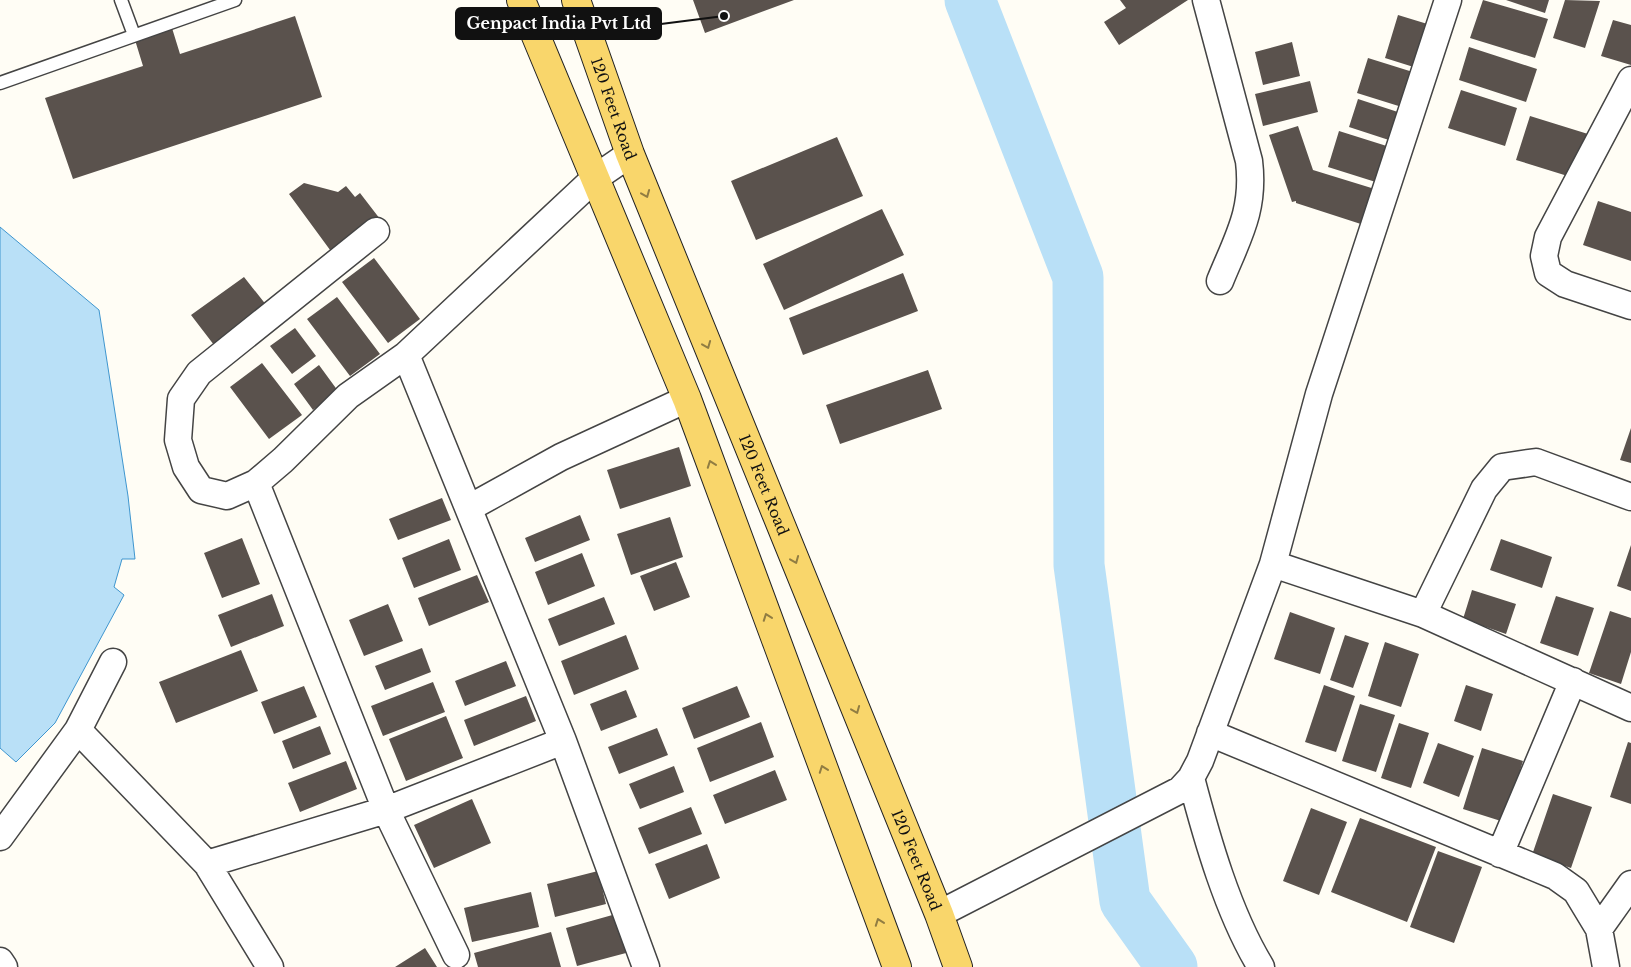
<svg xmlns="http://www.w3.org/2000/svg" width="1631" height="967" viewBox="0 0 1631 967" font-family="'Libre Baskerville',serif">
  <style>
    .water { fill: #b9e0f7; stroke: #3f96cf }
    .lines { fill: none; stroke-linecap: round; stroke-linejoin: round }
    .river { stroke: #b9e0f7; stroke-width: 51 }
    .building { fill: #5a524d }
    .service-casing { stroke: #444; stroke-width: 15 }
    .minor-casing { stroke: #444; stroke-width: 29 }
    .primary-casing { stroke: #222; stroke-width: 30 }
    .service { stroke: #fff; stroke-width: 12 }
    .minor { stroke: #fff; stroke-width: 26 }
    .primary { stroke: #f9d66b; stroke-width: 28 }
    .oneway { stroke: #917d42 }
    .labels { text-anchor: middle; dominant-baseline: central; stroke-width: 5; stroke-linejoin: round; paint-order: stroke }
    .street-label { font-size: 15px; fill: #111; stroke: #fff }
    .leader { fill: none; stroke: #111; stroke-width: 2 }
    .callout-dot { fill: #111; stroke: #fff; stroke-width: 2 }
    .callout { fill: #111; stroke: #111; stroke-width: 2 }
    .callout-label { font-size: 16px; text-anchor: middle; font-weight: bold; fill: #fff }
  </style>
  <rect width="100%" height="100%" fill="#fffdf5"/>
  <!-- water -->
  <path class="water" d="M0,227L99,310L128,496L135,559H122L114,587L124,595L55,723L16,762L0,748Z"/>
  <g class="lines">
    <!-- river -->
    <path class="river" d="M970,0L1078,277L1079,565L1125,901L1172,967"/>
  </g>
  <!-- building -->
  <path class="building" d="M693,0H794L705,33Z
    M1120,0H1188L1119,45L1104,22L1126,8Z
    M1483,0L1548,19L1535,58L1470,38Z
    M1506,0H1549L1545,13Z
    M1565,0L1600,1L1585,48L1553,38Z
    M1398,15L1434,26L1420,69L1385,58Z
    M295,16L322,97L73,179L45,98L143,66L135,40L172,28L180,54Z
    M1613,20L1631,25V65L1601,56Z
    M1292,42L1300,76L1263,85L1255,52Z
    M1469,47L1537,69L1526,102L1459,80Z
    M1368,58L1416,73L1405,108L1357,93Z
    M1310,81L1318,112L1263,126L1255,94Z
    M1461,90L1517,108L1505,146L1448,128Z
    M1358,99L1404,114L1395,142L1349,127Z
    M1530,116L1588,134L1574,178L1516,160Z
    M1298,126L1313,170L1378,190L1367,226L1296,203V201L1292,202L1269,135Z
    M1339,131L1393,148L1382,184L1328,167Z
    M837,137L863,196L756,240L731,181Z
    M304,183L338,192L346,186L355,197L360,193L380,219L333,254L289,194Z
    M1598,201L1631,212V261L1583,245Z
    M882,209L904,255L784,310L763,264Z
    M374,258L420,319L388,343L342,282Z
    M903,273L918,311L803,355L789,318Z
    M244,277L267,306L214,345L191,315Z
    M337,297L380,354L350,376L307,319Z
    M295,328L316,356L292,374L270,346Z
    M262,363L302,415L269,439L230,387Z
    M319,365L338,391L313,410L294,384Z
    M928,370L942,409L840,444L826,405Z
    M1631,428V463L1620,460Z
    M679,447L691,486L620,509L607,470Z
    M442,498L451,520L398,540L389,519Z
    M580,515L590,540L535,562L525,538Z
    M670,517L683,557L631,575L617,534Z
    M242,538L260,584L222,598L204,553Z
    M449,539L461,570L414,588L402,558Z
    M1501,539L1552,557L1542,588L1490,570Z
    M1631,545V591L1617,586Z
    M582,553L595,586L548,605L535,572Z
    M676,562L690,597L654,611L640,576Z
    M477,575L489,602L429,626L418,598Z
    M1472,590L1516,604L1506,634L1463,619Z
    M272,594L284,626L231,647L218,615Z
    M1556,596L1594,608L1578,656L1540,643Z
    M604,597L615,624L559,646L548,619Z
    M388,604L403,641L364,656L349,620Z
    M1610,611L1631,618V652L1621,684L1589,673Z
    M1290,612L1335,628L1320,674L1274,659Z
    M626,635L639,669L574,695L561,661Z
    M1345,635L1369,643L1353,688L1330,680Z
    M1385,642L1419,654L1401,707L1368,696Z
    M422,648L431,672L385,690L375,666Z
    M241,650L258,691L176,723L159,682Z
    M506,661L516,686L465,706L455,681Z
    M433,682L445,712L383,736L371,706Z
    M1324,685L1355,696L1336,752L1305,742Z
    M1466,685L1493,694L1481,731L1454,721Z
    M304,686L317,717L274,734L261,702Z
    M737,686L750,717L694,739L682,708Z
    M626,690L637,717L601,731L590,704Z
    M526,696L536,721L474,746L464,720Z
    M1360,704L1395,715L1376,772L1342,761Z
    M446,716L463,758L406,781L389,739Z
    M761,722L774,757L710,782L697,748Z
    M1399,723L1429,733L1411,788L1381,778Z
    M320,726L331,754L293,769L282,741Z
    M657,728L668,755L619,774L608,747Z
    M1628,742L1631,743V804L1610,797Z
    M1438,743L1474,756L1459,797L1423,783Z
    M1482,748L1523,761L1504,822L1463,809Z
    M346,761L357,789L300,812L288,783Z
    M674,766L684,792L640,809L629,784Z
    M775,770L787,800L725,824L713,795Z
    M1553,794L1592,807L1571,868L1532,855Z
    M472,799L491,843L434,868L414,825Z
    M691,807L702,834L649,854L638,828Z
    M1311,808L1347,822L1319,895L1283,881Z
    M1360,818L1436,847L1407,922L1331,892Z
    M707,844L720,878L669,899L655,864Z
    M1438,851L1482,867L1454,943L1410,927Z
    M598,871L606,904L555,917L547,884Z
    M531,892L539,927L472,942L464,908Z
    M616,914L626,953L577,966L566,928Z
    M551,932L561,967H478L474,953Z
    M425,948L437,967H395Z"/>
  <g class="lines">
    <!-- service casing -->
    <g class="service-casing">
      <path id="service" d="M121,0L134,35
        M0,83L235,0"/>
    </g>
    <!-- minor casing -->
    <g class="minor-casing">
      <path id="minor" d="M1206,0L1249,161C1255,210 1238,237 1220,281
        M1631,80L1548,237L1544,256L1548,273L1565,284L1631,306
        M376,231L199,373L181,399L178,440L186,467L201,490L227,496L256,483L283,460L348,396L406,355L563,741
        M406,355L595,178L630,154
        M256,483L386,810L456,955
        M469,508L561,457L687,399
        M1273,564L1319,394L1448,0
        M1423,614L1631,708
        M78,730L113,662
        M1210,733L1555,876L1576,891L1599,929L1606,967
        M1191,778C1207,839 1228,913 1261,967
        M0,837L78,730L207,864L270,967
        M1500,854L1573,681
        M207,864L386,810L563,741L646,967
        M939,914L1180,790L1191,778L1200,761L1273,564L1423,614L1484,489L1502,467L1536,462L1631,497
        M1599,929L1631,884
        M0,961L4,967"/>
    </g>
    <!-- primary casing -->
    <g class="primary-casing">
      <g id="primary">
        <path d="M521,0L687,399L897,967"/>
        <path id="s1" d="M576,0L630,154L939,914L958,967"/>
      </g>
    </g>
    <!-- service -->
    <use href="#service" class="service"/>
    <!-- minor -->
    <use href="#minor" class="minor"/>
    <!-- primary -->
    <use href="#primary" class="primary"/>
  </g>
  <!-- one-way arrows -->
  <defs><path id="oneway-chevron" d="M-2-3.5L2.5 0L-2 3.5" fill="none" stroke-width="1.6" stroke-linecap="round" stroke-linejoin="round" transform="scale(1.25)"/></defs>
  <g class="oneway">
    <use href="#oneway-chevron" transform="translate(646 194) rotate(68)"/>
    <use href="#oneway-chevron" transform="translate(707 345) rotate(68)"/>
    <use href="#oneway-chevron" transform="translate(711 464) rotate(-110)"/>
    <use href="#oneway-chevron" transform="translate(795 560) rotate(68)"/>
    <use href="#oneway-chevron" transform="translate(767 617) rotate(-110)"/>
    <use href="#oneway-chevron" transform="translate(856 710) rotate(68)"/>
    <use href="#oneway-chevron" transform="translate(823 769) rotate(-110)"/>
    <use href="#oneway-chevron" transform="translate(879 922) rotate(-110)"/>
  </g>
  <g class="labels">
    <!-- street labels -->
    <g class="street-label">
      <text stroke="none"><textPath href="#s1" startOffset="115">120 Feet Road</textPath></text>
      <text stroke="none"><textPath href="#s1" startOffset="520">120 Feet Road</textPath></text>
      <text stroke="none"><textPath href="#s1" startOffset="925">120 Feet Road</textPath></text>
    </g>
  </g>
  <!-- callouts -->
  <path class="leader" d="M724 16L661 24"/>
  <circle class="callout-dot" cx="724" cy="16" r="5"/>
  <rect class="callout" x="456" y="8" width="205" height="31" rx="5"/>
  <g class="callout-label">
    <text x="559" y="29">Genpact India Pvt Ltd</text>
  </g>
</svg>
